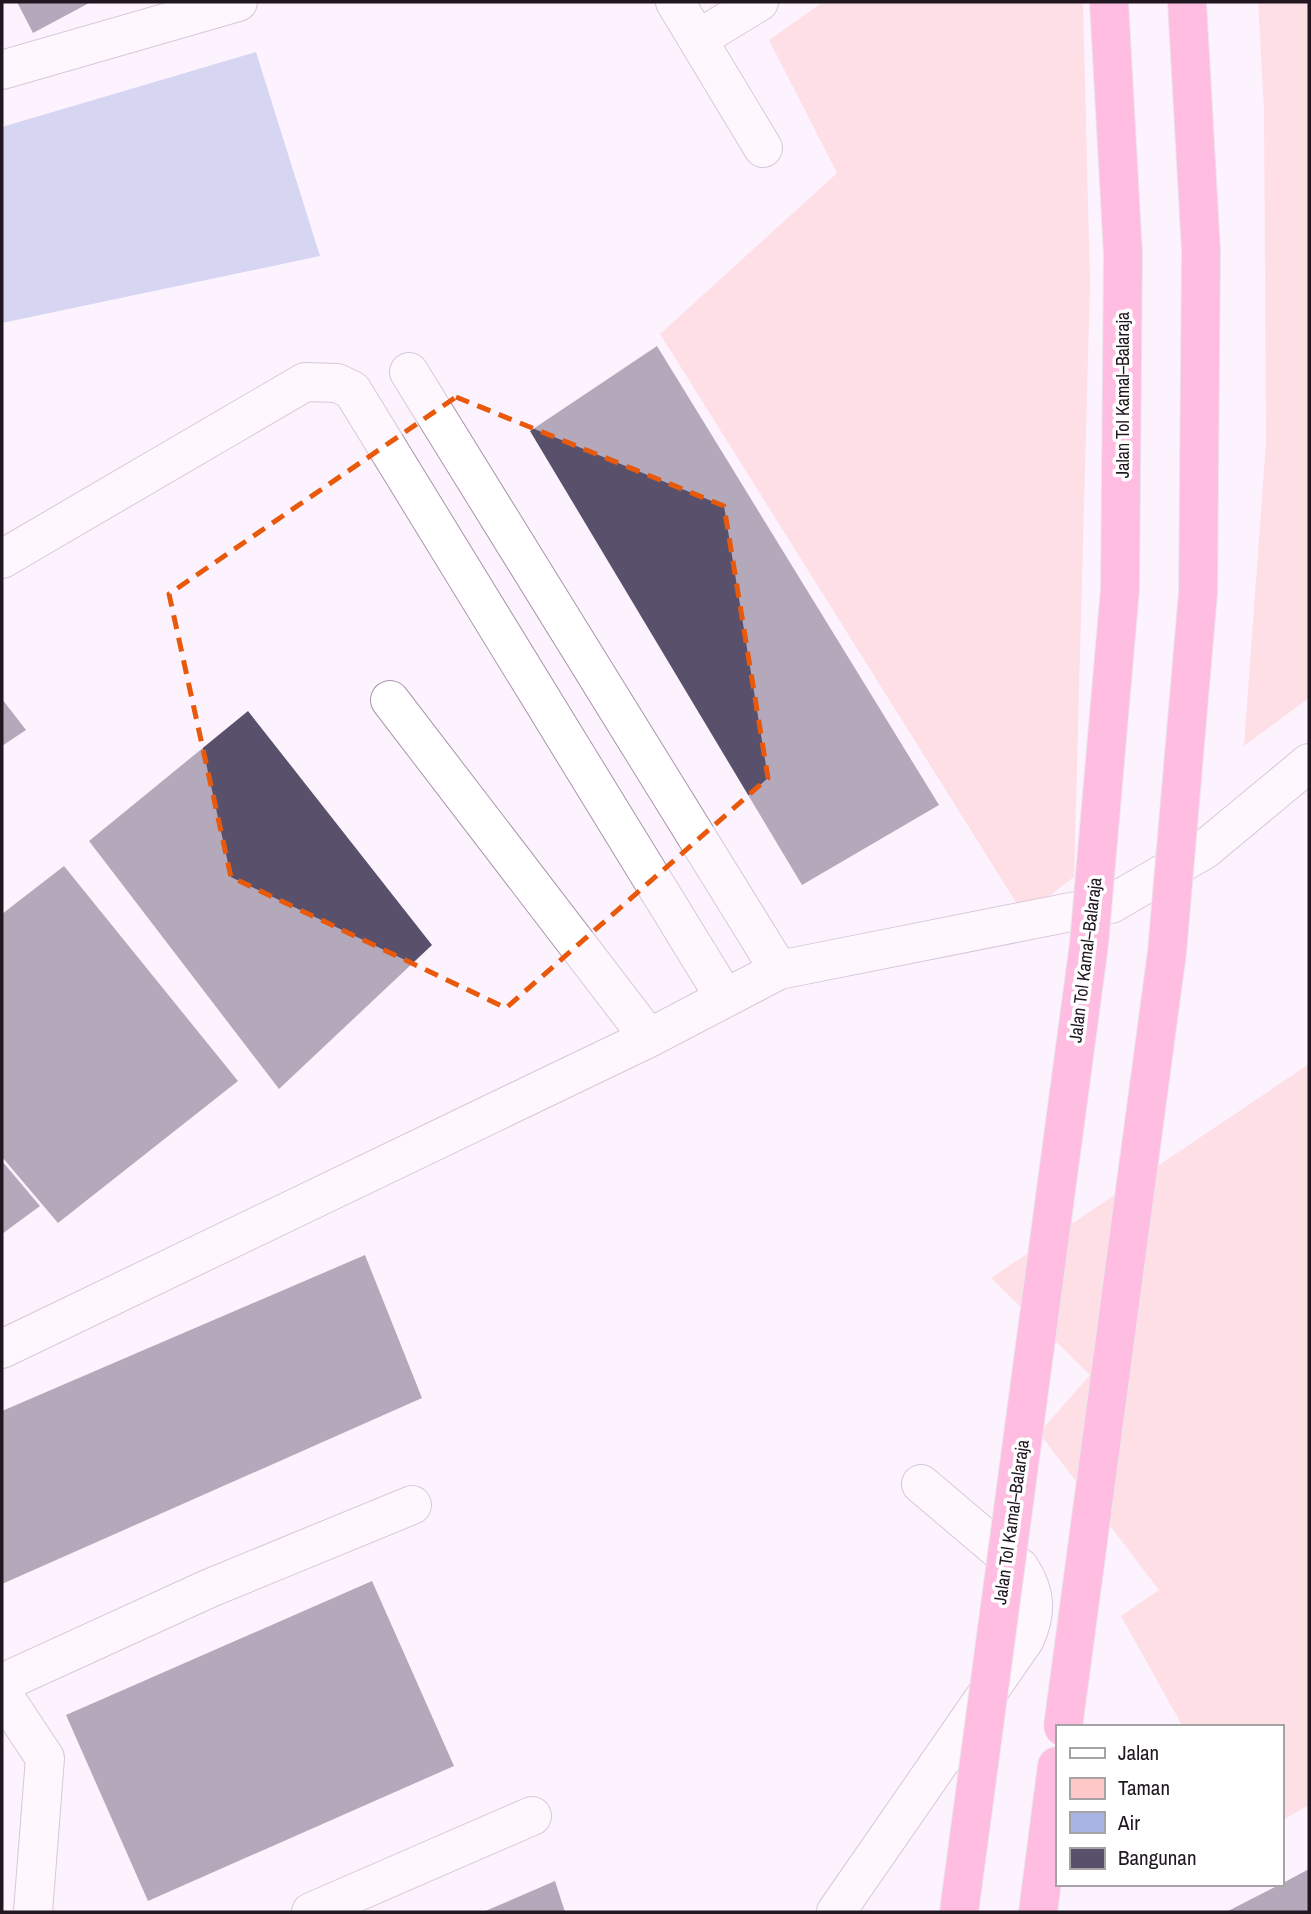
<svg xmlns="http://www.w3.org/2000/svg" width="1311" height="1914" viewBox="0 0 1311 1914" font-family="'Archivo Narrow',sans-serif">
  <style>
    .green { fill: #fec8c9 }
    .water { fill: #a6b4e4 }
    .building { fill: #59516c }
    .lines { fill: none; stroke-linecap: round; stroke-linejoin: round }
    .minor-casing { stroke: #ab94ad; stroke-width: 40 }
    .highway-casing { stroke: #d7d5d7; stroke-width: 40 }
    .minor { stroke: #fff; stroke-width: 38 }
    .highway { stroke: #ff7dbe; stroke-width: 38 }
    .highway-bridge-casing { stroke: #d7d5d7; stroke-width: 40; stroke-linecap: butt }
    .highway-bridge { stroke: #ff7dbe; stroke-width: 38 }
    .marked { fill: none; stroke: #e8590c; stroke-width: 5; stroke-dasharray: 14 9; stroke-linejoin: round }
    .labels { text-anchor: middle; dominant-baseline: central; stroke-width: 7; stroke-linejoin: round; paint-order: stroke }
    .street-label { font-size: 18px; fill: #201721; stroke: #fff }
  </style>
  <rect width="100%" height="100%" fill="#fdf3fe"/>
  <!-- green -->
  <path class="green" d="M823,2H1083L1090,283L1074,877L1024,915L660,334L837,173L769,40Z
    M1258,2H1309V698L1244,746L1266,442L1264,110Z
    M1309,1064V1805L1281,1821V1727H1183L1121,1616L1159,1590L1039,1433L1090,1375L991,1278Z"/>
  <!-- water -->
  <path class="water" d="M256,52L320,256L2,323V127Z"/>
  <!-- building -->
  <path class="building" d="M17,2H91L33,33Z
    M657,346L939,805L802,885L530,431Z
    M2,699L26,730L2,746Z
    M248,711L432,945L279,1089L89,841Z
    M64,866L238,1081L58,1223L2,1157V914Z
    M2,1161L40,1206L2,1234Z
    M365,1255L422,1398L2,1584V1411Z
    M372,1581L454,1766L148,1901L66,1715Z
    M1309,1869V1912H1226L1281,1884Z
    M555,1881L565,1912H483Z"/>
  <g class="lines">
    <!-- minor casing -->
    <g class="minor-casing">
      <path id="minor" d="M675,2L763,148
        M698,39L759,2
        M2,70L238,2
        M409,372L779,970
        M2,559L305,382L337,383L352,390L725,998
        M390,700L649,1038
        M2,1349L649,1038L779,970L1111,904L1204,850L1309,763
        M2,1683L210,1588L412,1505
        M2,1693L45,1758L33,1912
        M311,1912L532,1816
        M836,1912L1025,1639C1037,1613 1036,1592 1020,1568L921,1484"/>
    </g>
    <!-- highway casing -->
    <g class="highway-casing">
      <path id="highway" d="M1038,1912L1057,1766"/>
    </g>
    <!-- minor -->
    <use href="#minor" class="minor"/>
    <!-- highway -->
    <use href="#highway" class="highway"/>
    <!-- highway-bridge casing -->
    <g class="highway-bridge-casing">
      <path id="highway-bridge" d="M1063,1727L1167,952L1198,593L1201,251L1187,2
        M959,1912L1089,944L1120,589L1123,254L1109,2"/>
    </g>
    <!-- highway-bridge -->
    <use href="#highway-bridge" class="highway-bridge"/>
  </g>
  <!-- marked area -->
  <path d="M0 0H1311V1914H0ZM456,397L724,506L768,778L506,1008L231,877L169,594Z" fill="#fdf3fe" fill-opacity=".55" fill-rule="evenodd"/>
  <path class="marked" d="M456,397L724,506L768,778L506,1008L231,877L169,594Z"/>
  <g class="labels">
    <!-- street labels -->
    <g class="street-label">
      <text transform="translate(1122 395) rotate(-90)">Jalan Tol Kamal–Balaraja</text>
      <text transform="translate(1085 960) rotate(-83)">Jalan Tol Kamal–Balaraja</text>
      <text transform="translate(1011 1522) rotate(-82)">Jalan Tol Kamal–Balaraja</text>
    </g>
  </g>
  <!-- border -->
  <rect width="1311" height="1914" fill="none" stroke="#201721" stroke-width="7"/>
  <!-- legend -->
  <rect x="1056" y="1725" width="228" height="161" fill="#ffffff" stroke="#a6a2a6" stroke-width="2"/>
  <rect x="1070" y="1748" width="35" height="10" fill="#ffffff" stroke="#a6a2a6" stroke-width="2"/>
  <text x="1118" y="1760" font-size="21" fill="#201721">Jalan</text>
  <rect x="1070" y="1778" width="35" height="21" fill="#fec8c9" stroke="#a6a2a6" stroke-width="2"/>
  <text x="1118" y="1795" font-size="21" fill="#201721">Taman</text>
  <rect x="1070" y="1812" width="35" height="21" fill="#a6b4e4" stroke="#a6a2a6" stroke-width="2"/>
  <text x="1118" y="1830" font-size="21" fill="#201721">Air</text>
  <rect x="1070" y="1848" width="35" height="21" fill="#59516c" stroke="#a6a2a6" stroke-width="2"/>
  <text x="1118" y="1865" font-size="21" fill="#201721">Bangunan</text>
</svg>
